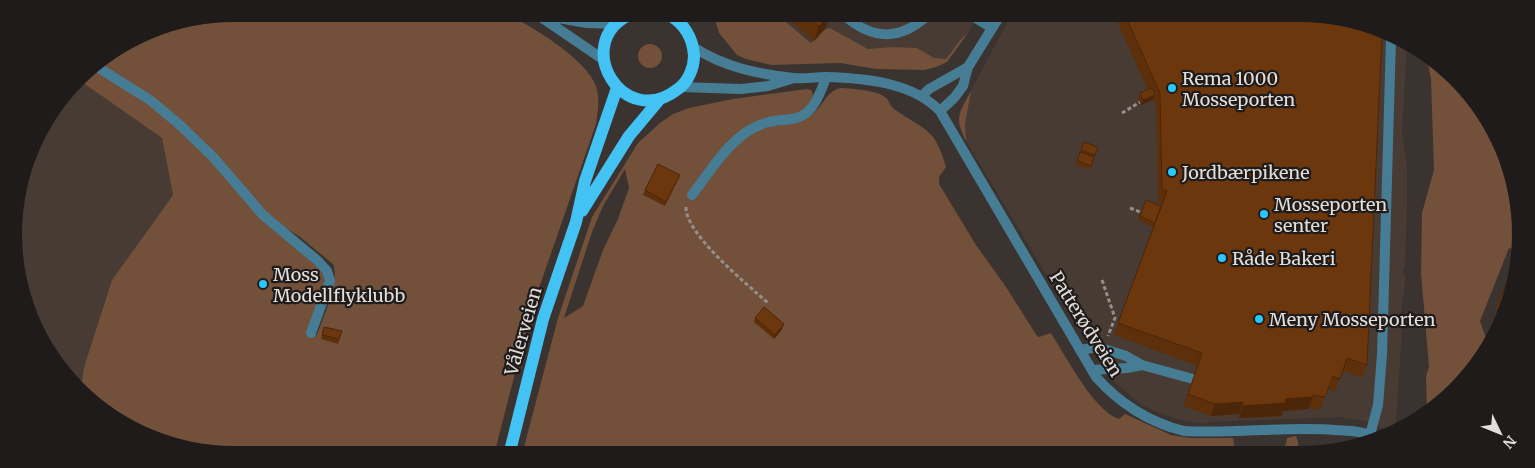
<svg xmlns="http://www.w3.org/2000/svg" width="1535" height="468" viewBox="0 0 1535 468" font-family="Merriweather,serif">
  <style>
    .built { fill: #483b33 }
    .green { fill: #725039; fill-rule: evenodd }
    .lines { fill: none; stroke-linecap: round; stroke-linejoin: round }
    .path { stroke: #948f8b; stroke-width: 3; stroke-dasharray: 4 2.5; stroke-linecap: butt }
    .lane { stroke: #467d94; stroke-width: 10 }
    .street { stroke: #467d94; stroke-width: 10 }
    .primary { stroke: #43c3f4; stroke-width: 12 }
    .wall { fill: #5e2f0b }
    .shaded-wall { fill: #4c2609 }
    .building { fill: #6d370d; stroke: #4c2609 }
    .poi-dot { fill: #28c8ff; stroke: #1f1b1a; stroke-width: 2 }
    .labels { text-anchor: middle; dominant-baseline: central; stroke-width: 4.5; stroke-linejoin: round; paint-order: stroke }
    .poi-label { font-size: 18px; fill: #e2dedb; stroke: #1f1b1a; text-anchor: start }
    .street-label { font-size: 18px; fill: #e2dedb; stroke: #1f1b1a }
  </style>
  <rect width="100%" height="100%" fill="#3a332f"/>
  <!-- built -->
  <path class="built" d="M779,16L978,17L968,33L961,39L946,59H939L934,58L917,48L893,47L868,50L825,29L812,43Z
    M1010,17L1344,18L1407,44L1402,133L1407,166V208L1405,263L1403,272L1405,275V283L1400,320L1402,331L1396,422L1390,432L1366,421L1340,417L1210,422L1203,424L1176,419L1154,411L1142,405L1111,379L1100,359L1095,336L1079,325L1071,316L966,141L958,122L961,109Z
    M79,80L162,138L173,195L112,280L84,367L81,387L51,357L21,291L16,206L37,136Z"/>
  <!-- green -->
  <path class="green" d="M234,14L509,15C534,28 586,59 596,86C600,98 598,112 596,124L531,311L495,451L191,450L111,417L81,387L84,367L112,280L173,195L162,138L79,80L90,68L138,96L215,154L97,63L150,30ZM278,223L300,237L333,264C340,280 323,318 317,335H307L325,283L323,274Z
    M714,16H779L811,43L825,29L830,28L868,49L893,47L917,48L934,58L946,59L961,39L968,33L947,62L936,67L924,70L876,69L840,63L771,65L746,59L737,55L719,33Z
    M638 56a12 12 0 1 1 24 0a12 12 0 1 1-24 0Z
    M1426,54L1484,112L1517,191V251L1509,248L1480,321L1489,347L1446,399L1427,413L1426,376L1429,367L1421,273L1422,213L1434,170L1431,79Z
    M840,88C849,88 879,91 885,97C889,100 890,106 894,109C925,131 935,127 946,167L939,177V184L976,245L1006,287L1037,336L1039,337L1051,333C1066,356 1093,410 1119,419L1125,414L1171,435L1190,438H1233L1235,452L523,451L558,318L592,217L638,143L660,123L673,114L689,108L733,99L807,89L811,90L813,94L812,103L800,112L793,115L762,121L727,156C738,145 748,132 764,128C779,124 796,125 809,117C821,110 825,92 840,88ZM625,169L629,188L618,219L603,250L583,306L564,318L592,232L603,206Z
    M971,91L965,124L966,141C954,117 959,114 971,91Z
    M1296,436L1298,442V452H1280L1286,444L1287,438Z"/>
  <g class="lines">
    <!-- path -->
    <path class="path" d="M1122,113L1142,101
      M686,207C685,234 747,284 768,303
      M1130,208L1145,214
      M1102,280L1115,318L1108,336"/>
    <!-- lane -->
    <path class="lane" d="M845,16C873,40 899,41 927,16
      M974,17L992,28
      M1041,17H1042
      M94,65L150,100L180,125L214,158L263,215L318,261L327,271L330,281L311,333
      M692,195C709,173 725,146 748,131C788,106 805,141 826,77
      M1080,350L1098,347L1126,356L1142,365L1193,379L1205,380
      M1092,370L1127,368L1142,365
      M1370,435L1378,405L1382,355L1391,38"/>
    <!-- street -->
    <path class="street" d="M538,15L604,60
      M541,15L587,23L617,24
      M693,47C724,67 757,74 794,78C805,79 815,77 825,77C864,78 912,82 940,111L1096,377C1119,403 1150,423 1184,431C1234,434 1285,426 1335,430C1350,431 1364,431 1377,438
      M681,87L741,89L768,86L791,79
      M922,96L929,89L968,67
      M940,111L954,98L963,86L968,67L999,17"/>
    <!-- primary -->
    <path class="primary" d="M629,15C571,43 623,132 678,89C688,82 694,68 694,56C693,38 684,23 669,15
      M582,211L629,136L660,99
      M510,451L543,319L576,222L585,181L617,88"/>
  </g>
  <!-- wall -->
  <path class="wall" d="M788,16H830L825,29L814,41L787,18Z
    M871,16H883L878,23Z
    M1115,17L1344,18L1367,365L1362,378L1343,371L1335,391L1328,389L1320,410L1309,408L1308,409L1283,411L1281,416L1239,418V414L1211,416L1183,406L1198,366L1114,335L1153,227L1138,220L1140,216L1161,206L1162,203L1158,202L1156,105L1153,100L1141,105L1138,98L1140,93L1148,90Z
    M1084,142L1098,147L1090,170L1075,165Z
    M680,175L665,206L643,195L645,190Z
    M1517,277L1503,313L1496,310L1499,301Z
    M755,318L782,329L774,339L754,322Z
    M324,327L342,331L338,344L321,339Z
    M1498,327L1492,344L1491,345L1487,335L1489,330Z"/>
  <!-- shaded-wall -->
  <path class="shaded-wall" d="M828,16H830L825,29L814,41L819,26Z
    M880,16H883L878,23Z
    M1155,95L1153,100L1141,105L1143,100Z
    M784,324L782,329L774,339L775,335Z
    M1313,397L1308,409L1283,411L1281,416L1239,418L1243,406L1285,399Z
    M1243,402L1239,414L1211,416L1215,404Z"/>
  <!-- building -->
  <path class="building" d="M808,16H828L819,26Z
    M1126,17L1344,18L1382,34L1367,365L1347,358L1340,379L1333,376L1325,397L1313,395V397L1285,399L1286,403L1243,406V402L1215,404L1188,394L1202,353L1118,323L1167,191L1162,189L1160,93Z
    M1152,88L1155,95L1143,100L1140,93Z
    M1084,142L1098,147L1095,155L1081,150Z
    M1080,152L1094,157L1091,166L1077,160Z
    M658,164L680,175L666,202L645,190Z
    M1146,200L1161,206L1155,223L1140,216Z
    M1515,262H1517V277L1507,305L1499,301Z
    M764,307L784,324L775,335L755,318Z
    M324,327L342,331L339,339L322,335Z
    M1498,327L1493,340L1489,330Z"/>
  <!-- markers -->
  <g class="poi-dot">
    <circle cx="1172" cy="88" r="5"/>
    <circle cx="1172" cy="172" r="5"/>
    <circle cx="1264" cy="214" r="5"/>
    <circle cx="1222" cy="258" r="5"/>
    <circle cx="263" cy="284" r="5"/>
    <circle cx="1259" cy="319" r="5"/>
  </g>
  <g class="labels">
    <!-- poi labels -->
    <g class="poi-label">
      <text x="1182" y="78">Rema 1000<tspan x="1182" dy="21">Mosseporten</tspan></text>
      <text x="1182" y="172">Jordbærpikene</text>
      <text x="1274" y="204">Mosseporten<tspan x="1274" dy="21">senter</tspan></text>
      <text x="1232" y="258">Råde Bakeri</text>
      <text x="273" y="274">Moss<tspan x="273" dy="21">Modellflyklubb</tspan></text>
      <text x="1269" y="319">Meny Mosseporten</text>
    </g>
    <!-- street labels -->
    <g class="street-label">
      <text transform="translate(1086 324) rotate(58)">Patterødveien</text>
      <text transform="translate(523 331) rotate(-74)">Vålerveien</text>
    </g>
  </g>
  <!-- crop -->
  <path d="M0 0H1535V468H0ZM234 22H1300A212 212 0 0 1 1512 234V234A212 212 0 0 1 1300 446H234A212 212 0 0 1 22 234V234A212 212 0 0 1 234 22Z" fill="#1f1b1a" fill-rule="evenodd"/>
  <!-- north arrow -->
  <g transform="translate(1500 433) rotate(133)" stroke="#1f1b1a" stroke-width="4" paint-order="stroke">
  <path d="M0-4L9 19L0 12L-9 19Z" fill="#e2dedb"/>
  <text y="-8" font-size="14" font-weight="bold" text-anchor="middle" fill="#e2dedb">N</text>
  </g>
</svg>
